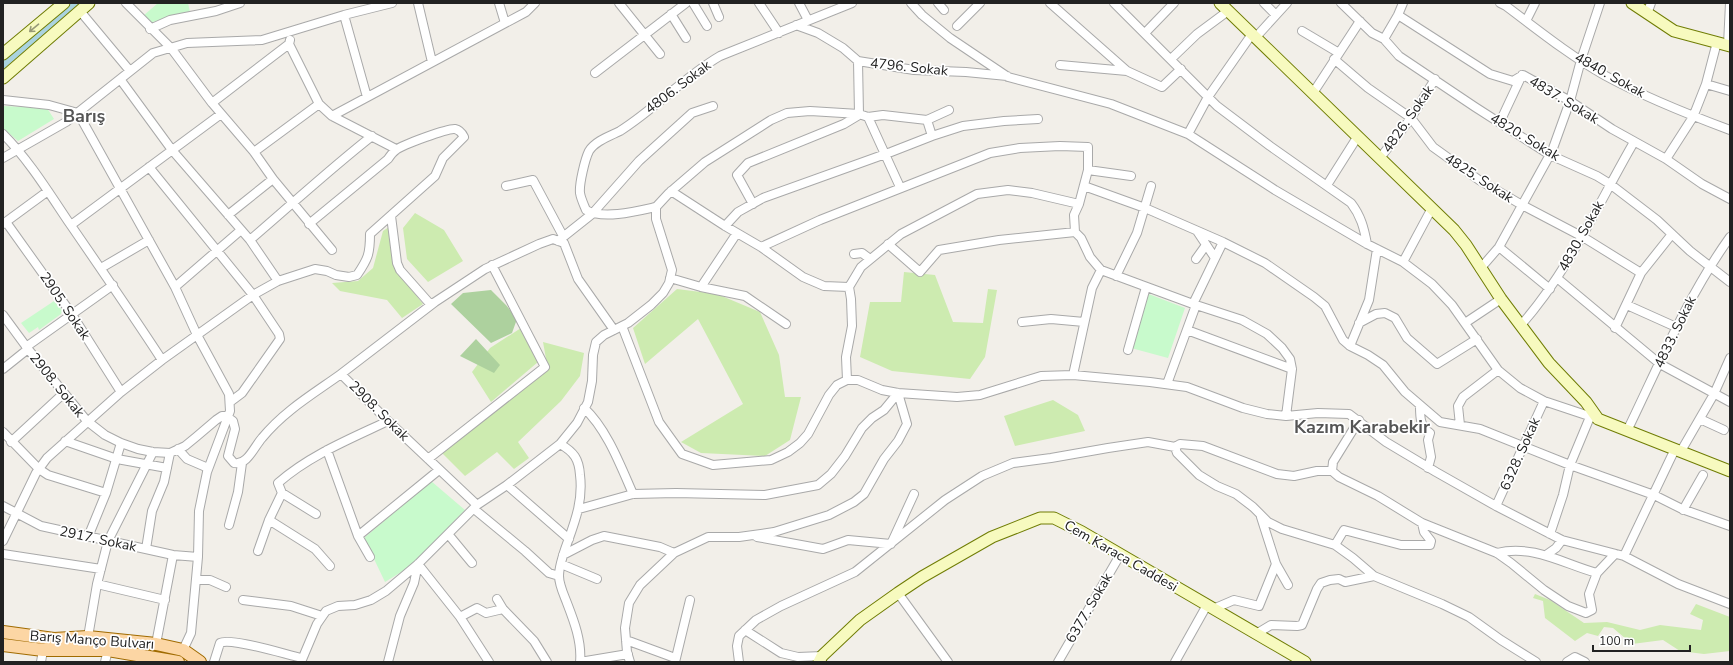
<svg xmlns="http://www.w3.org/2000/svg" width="1733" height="665" viewBox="0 0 1733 665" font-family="'Nunito Sans',sans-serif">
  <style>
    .grass { fill: #cdebb0 }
    .forest { fill: #add19e }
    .park { fill: #c8facc }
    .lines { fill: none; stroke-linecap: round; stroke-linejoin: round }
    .canal { stroke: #aad3df; stroke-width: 7 }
    .street-casing { stroke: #a9a9a9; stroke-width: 10 }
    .secondary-casing { stroke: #707d05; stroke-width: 13 }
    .primary-casing { stroke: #a06b00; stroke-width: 14 }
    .street { stroke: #fff; stroke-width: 8 }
    .secondary { stroke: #f7fabf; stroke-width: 11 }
    .primary { stroke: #fcd6a4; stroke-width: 12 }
    .oneway { stroke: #979978 }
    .labels { text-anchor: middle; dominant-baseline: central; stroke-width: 3.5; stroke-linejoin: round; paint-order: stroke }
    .street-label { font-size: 14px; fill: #222; stroke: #fff }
    .district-label { font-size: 18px; font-weight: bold; fill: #555; stroke: #fff }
  </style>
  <rect width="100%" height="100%" fill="#f2efe9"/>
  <!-- grass -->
  <path class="grass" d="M415,213L444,230L463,261L428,282L407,259L403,228Z
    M389,227L394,267L423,304L402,318L387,300L340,291L332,283L358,281L373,268L383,231Z
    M904,272L935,275L953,322L983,323L988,289L997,290L985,357L970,379L892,371L860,357L870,302H901Z
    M677,289L717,294L760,312L779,355L785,397H801L790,440L765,456L701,453L681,442L743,404L698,319L645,364L633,328Z
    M521,328L538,362L491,402L472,372L490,348Z
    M543,342L584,353L580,376L561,401L518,442L529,458L514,469L497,452L465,476L442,453L548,370Z
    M1053,400L1078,415L1085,431L1015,446L1004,416Z
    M1535,594L1550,600L1584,623L1607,622L1640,630L1660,625L1701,630L1703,620L1690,614L1696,604L1730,617V651L1704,654L1680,651L1663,640L1632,644L1613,628L1604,627L1598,636L1587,633L1575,641L1545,618L1543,601L1533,598Z"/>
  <!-- forest -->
  <path class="forest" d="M491,290L506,305L517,319L512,333L491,343L451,304L463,293Z
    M476,339L500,365L494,373L460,356Z"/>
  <!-- park -->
  <path class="park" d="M158,3H188L190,12L149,23L143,16Z
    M3,106L47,108L54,119L18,141L3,128Z
    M1146,293L1185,308L1168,358L1131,348Z
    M54,301L62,310L61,314L39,330L38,327L29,333L21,323Z
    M431,481L465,510L411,566L385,582L364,538Z"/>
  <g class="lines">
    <!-- canal -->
    <path class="canal" d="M3,65L76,3"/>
    <!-- street casing -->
    <g class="street-casing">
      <path id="street" d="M126,3L171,48L212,103L254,152L273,179L332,250
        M418,3L432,62
        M499,3L505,23
        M619,3L660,54
        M693,3L707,26
        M713,3L719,17
        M759,3L779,33
        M799,3L808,20
        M911,3L922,15L950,38L1008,77L1111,104L1188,134L1275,190L1367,244L1403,262L1432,284L1452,305L1498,370L1520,388L1544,401L1598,419
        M938,3L944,10
        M1050,3L1127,71L1162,87L1181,69
        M1114,3L1217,106L1270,146L1351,203C1361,216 1364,228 1367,244
        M1264,3L1276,15
        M1341,3L1372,33L1384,39L1399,56L1475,107L1550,155L1597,176L1610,184L1657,220L1690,251L1730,282
        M1500,3L1506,6C1538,30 1569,55 1604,75C1644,97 1687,114 1730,130
        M80,11L130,71
        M671,14L686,38
        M1647,14L1651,3
        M344,15L367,97
        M1398,15L1490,74L1513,81L1523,75L1570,101L1612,129L1666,159L1702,184L1730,199
        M1526,21L1535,3
        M796,25L818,33L843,48L858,61L914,70L966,72L1007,76
        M957,26L980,3
        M150,29L170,20L216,11L240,3
        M1302,31L1339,53
        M1145,33L1174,3
        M1256,37L1287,3
        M1384,39L1398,15L1403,3
        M289,44L319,104L332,116L526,12L535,3
        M1728,45L1730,3
        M1171,59L1197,34L1228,11
        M1334,59L1368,88L1411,118L1433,147L1479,180L1522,205L1583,237L1641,273
        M858,61L859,114
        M1060,65L1127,71
        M595,73L686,3
        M120,79L172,150L250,240L278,281
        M1706,84L1730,91
        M1313,93L1360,21
        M3,100L49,105L78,113L175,287L197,335L229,394L230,411L207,472L199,511L198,557L191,633L183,650
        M212,103L289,44L290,40
        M332,116L396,149
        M868,117L900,187
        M927,120L949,110
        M1500,122L1522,75
        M3,134C29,160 49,193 70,224C101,269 132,314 162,360
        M1188,134L1208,97L1252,34
        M254,152L319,104
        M3,158L66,122L153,53L187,43L262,40L344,15L392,3
        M1380,158L1411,118L1435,79
        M1666,159L1693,117L1706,84L1717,42
        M149,167L253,295L279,334L280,339L242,393L230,402
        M1088,170L1131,176
        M1327,185L1358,136
        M506,186L533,180L563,236
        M1084,186L1145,208L1223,242L1265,263L1314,297L1325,306L1343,340L1350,346L1368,355L1383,365L1405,392L1440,422L1480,429L1570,465L1654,495L1682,509L1730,526
        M671,191L725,226L761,247L803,277L824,286L849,287
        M753,204L737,175L748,163L844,124L859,115
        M656,207C638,211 603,220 586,210C584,205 581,199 580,193C579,184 585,159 589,151C595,141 610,136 620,131C655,109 684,77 720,56L852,3
        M228,215L273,179
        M391,216L397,263L400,270L431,305
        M6,222L71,313L121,392
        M3,224L48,191
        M71,225L221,114
        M725,226L738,212L763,198L891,152L932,136L963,126L1004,121L1038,119
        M1197,231L1215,258
        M250,240C291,205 330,169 372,136
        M558,241L592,214L639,161L692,113L713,106
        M888,244L920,272L939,250L999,240L1075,232
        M761,247L820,220L990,153L1020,148L1060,146L1088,147V170L1079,204L1074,215L1075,232L1081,238L1090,257L1101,270L1193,304L1242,320L1267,334L1282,348L1290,359L1292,369L1286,416
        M1499,247L1550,289
        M854,254L862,253L870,259
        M1196,259L1206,245
        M1403,262L1432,208
        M101,268L149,240
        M1480,269L1499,247L1552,151L1570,101L1581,60L1600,3
        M1116,276L1137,233L1151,186
        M670,278L701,287L745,296L786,324
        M1557,278L1660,364L1730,402
        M175,287L241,230
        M701,287L737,233
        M1193,304L1223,242
        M1627,305L1676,327
        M3,315L28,349L87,421L105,435L121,443L138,449L153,452L170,453L185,446L196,437L216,420L222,416H226L233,421L235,429L228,456L234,463C247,466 254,447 262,438C284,411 313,394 341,374L388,421L477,505
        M1022,322L1051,319L1084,322
        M1359,323L1376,314L1385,313L1395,318L1407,338L1437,364L1477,339
        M1465,323L1501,299
        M1521,325C1569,271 1598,204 1634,142
        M622,326L659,422L682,454L713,465L771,460L788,452L800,443L808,434L829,395L837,385L847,380H858L882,390L898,393L957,397L980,395L1041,376L1073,375L1150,382L1187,387L1243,408L1267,414L1286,416L1318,413L1349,414L1386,442L1436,472L1496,506L1562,540L1624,556L1678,584L1730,604
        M1615,328L1641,273L1672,234
        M1187,330L1292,369
        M1350,346L1369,300L1377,249
        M26,347L113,285
        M1128,350L1146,287
        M3,369L28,349
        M341,374L435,302L485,269L539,244L553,239L564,243L578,279L614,330
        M1073,375L1092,288L1101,270
        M847,380L846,357L852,326L851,299L849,287L861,267L901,234L977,194L1008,190L1032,193L1079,204
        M1167,384L1196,305
        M1420,406C1420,417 1420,427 1430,433L1428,440L1431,457L1428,468
        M584,408C607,429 621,467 633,494
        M1700,419L1724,430
        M1460,425L1458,406L1463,397L1498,370
        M1627,431C1659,365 1687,297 1730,237
        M3,432L39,469L48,475L106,493
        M65,441L117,459L167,468
        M11,442L64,393
        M560,444C574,452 579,459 580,475C583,499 576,519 568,541C564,552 559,565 559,576C559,585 564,595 567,603C574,621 582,642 580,662
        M1175,447L1177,453L1199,475L1217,486L1236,494L1253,507L1268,522L1282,529L1335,545L1353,558L1374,576L1442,604L1469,617L1501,640L1536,662
        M178,449L187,459L208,468
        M327,450L358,536L370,557
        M1681,451L1714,394L1730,358
        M428,459L545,367L492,265
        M1332,471L1333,462L1359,420
        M507,485L569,539
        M282,493L316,514
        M3,506L41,526L173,555L198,557
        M1496,506L1544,401
        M474,509L525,551L549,573L559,576
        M579,509L633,494L676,493L765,495L818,485L831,474L845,456L862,428L872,418L884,410L898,393
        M1683,510L1703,475
        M1261,517L1276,564L1288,585
        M269,520L315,549L330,566
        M229,525L238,492L242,463
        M448,534L472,563
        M1550,534L1563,495L1570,465L1590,417
        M358,536L439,470
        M88,537L106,493L121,443
        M757,537L823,549L848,540L891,544L914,494
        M3,541L36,473L47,458L121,392L162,360L253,295L278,281L315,269L327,271L336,275L349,277L357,275C368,259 370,254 370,234L435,176L443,158L464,137C462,133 460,130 455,129C448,128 402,145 396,150C393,152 390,156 388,159L309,224
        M1335,545L1344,530L1401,545H1430L1431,541L1424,532L1422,523
        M146,549L152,511L164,482L170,453
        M258,551L269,520L282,493L278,483C310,455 350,439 388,421
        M1497,553C1533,544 1564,564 1597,573
        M3,554L101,569
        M563,555L592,540L604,536L660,547L674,553
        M1546,555L1556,548L1562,540
        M1624,556L1675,449
        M418,564L460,617L489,662
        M561,564L597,579
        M196,580H210L226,587
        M97,584L165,600
        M898,593L948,662
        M497,599L503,609
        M243,600L291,606L322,616
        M1213,609L1234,600L1259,606L1276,564
        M460,617L477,608L486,613L503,609L534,641L547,662
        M745,630L781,653L798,657L822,656
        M1256,634L1271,625L1297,626L1302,625L1317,589L1321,583L1330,580L1339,579L1345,582L1374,576
        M88,637L97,584L108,541L153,452
        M626,640L675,658
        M156,644L173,555
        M41,662L43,650
        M105,662L108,650
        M214,662L220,643C231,637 287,655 302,658
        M301,662L317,624L326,611L338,606L355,605L371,600L386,591L418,564L477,505L507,485L560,444L577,423L588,402L592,381L593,355L596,342L604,335L628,323L651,305L663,293L669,283L672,270L656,219V207L669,193L705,162L771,120L787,113L810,111L859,114L868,117L883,115L927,120L932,136
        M388,662L400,616L414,583L418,564
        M580,662L628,654
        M630,662L627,652L625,628L629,603L640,585L674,553L708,537H739L774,532L829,515L854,502L864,494L884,459L898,441L907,424L898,393
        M675,662L690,600
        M739,662L737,646L739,636L756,620L781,606L855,572L945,500L982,476L1013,463L1051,458L1108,448L1148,442L1175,447L1180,444L1203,446L1277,474L1294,476L1317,471H1332L1339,477L1378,496L1422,523L1497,553L1511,563L1544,590L1568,606L1586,613L1592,610L1589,594L1597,573L1615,554
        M1058,662L1120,555
        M1175,662L1207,605
        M1567,662L1575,657L1585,662"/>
    </g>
    <!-- secondary casing -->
    <g class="secondary-casing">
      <path id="secondary" d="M1220,3L1454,230L1466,245L1501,299L1549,363L1586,402L1598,419L1730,471
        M1632,3L1674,31L1730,46
        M3,54L64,3
        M3,78L89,3
        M819,662L822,656L860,620L898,593L922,577L992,537L1040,518H1054L1082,532L1305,662"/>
    </g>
    <!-- primary casing -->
    <g class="primary-casing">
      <path id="primary" d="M3,632L54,639L88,637L156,644L183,650L200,662
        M3,645L43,650H108L178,662"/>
    </g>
    <!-- street -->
    <use href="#street" class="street"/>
    <!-- secondary -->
    <use href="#secondary" class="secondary"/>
    <!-- primary -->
    <use href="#primary" class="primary"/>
  </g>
  <!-- one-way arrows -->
  <defs><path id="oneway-shaft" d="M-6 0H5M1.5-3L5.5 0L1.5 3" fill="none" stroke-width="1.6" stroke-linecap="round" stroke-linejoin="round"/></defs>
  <use class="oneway" href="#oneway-shaft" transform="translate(34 28) rotate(140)"/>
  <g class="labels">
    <!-- street labels -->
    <g class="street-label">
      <text transform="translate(909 67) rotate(6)">4796. Sokak</text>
      <text transform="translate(1610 75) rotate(29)">4840. Sokak</text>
      <text transform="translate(678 87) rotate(-37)">4806. Sokak</text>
      <text transform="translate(1564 100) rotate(31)">4837. Sokak</text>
      <text transform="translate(1408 119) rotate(-55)">4826. Sokak</text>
      <text transform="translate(1525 137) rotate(31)">4820. Sokak</text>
      <text transform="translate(1479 178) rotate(33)">4825. Sokak</text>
      <text transform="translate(1581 236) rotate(-61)">4830. Sokak</text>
      <text transform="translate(65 306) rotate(56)">2905. Sokak</text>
      <text transform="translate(1675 332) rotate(-64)">4833. Sokak</text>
      <text transform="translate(57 385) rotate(51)">2908. Sokak</text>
      <text transform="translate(379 411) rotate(45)">2908. Sokak</text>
      <text transform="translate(1520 454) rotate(-66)">6328. Sokak</text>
      <text transform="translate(98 539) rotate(12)">2917. Sokak</text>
      <text transform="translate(1121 556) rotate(30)">Cem Karaca Caddesi</text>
      <text transform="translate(1089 608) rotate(-60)">6377. Sokak</text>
      <text transform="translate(92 640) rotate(4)">Barış Manço Bulvarı</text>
    </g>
    <!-- district labels -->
    <g class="district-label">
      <text x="84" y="116">Barış</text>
      <text x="1362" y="427">Kazım Karabekir</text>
    </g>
  </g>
  <!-- border -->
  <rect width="1733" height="665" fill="none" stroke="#222222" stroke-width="8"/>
  <!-- scale -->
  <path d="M1593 645v6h97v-6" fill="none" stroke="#222222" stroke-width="2"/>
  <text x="1599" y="645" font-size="12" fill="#222222" stroke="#ffffff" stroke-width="3" paint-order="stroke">100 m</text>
</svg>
